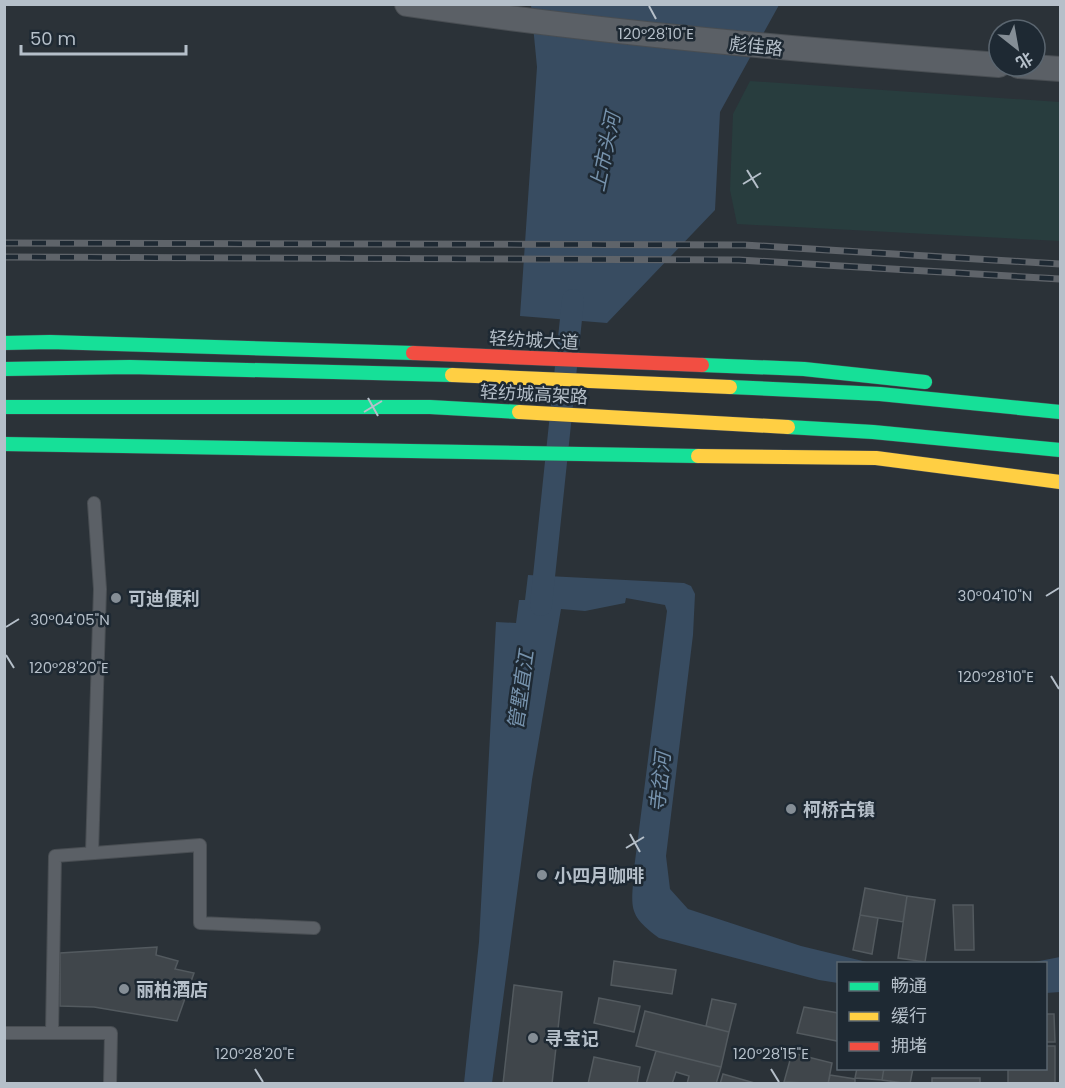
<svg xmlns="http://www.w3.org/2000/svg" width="1065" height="1088" viewBox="0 0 1065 1088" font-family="Poppins,'Noto Sans SC',sans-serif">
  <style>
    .green { fill: #283d3e }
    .water { fill: #384c61 }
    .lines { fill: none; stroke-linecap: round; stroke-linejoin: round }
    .canal { stroke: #384c61; stroke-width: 22 }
    .building { fill: #40464b; stroke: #535a5f; stroke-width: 1.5 }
    .lane-casing { stroke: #494e53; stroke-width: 14 }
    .street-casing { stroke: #494e53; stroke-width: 26 }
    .fast-casing { stroke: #494f55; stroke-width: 15 }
    .slow-casing { stroke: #494f55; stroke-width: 15 }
    .jam-casing { stroke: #494f55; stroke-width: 15 }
    .lane { stroke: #5b6066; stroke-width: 12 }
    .street { stroke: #5b6066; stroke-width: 24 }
    .fast { stroke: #16e098; stroke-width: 14 }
    .slow { stroke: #ffcf43; stroke-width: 14 }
    .jam { stroke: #f24e42; stroke-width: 14 }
    .rail-casing { stroke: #5f646a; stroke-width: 7 }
    .rail { stroke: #1e2933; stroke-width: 4.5; stroke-dasharray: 14; stroke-linecap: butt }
    .ticks { fill: none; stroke: #b5bfc9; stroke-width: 2 }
    .poi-dot { fill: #858e96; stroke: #1e2933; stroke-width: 2 }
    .labels { text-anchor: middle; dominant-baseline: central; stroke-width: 5; stroke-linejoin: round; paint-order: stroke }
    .street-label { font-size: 18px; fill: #b5bfc9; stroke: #1e2933 }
    .poi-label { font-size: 18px; font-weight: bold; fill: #b5bfc9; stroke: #1e2933; text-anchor: start }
    .water-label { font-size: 20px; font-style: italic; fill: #7692ac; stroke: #1e2933 }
    .ticks-label { font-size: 15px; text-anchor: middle; fill: #b5bfc9; stroke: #1e2933; stroke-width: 5; stroke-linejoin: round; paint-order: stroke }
  </style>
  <rect width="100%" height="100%" fill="#2b3238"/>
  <!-- green -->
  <path class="green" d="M750,81L1060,102V241L737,224L730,190L733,114Z"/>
  <!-- water -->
  <path class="water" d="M531,5H779L720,112L715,210L607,323L520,316L537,67Z
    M528,575L684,583L691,586L695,594L693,635L666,856L670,889L688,909L801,946L871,963L838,964V983L819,980L659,938C626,914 632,907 634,869L667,611L665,605L626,598L625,603L585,611L561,609L532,780L492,1083H464L479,942L496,622L516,623L519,600H525Z
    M1060,957V992L1046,993V964L1029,963Z"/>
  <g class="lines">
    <!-- canal -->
    <path class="canal" d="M541,605L573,300"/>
  </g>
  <!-- building -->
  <path class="building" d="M865,888L907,896L903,922L860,915Z
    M907,896L935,900L925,962L898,958Z
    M953,905H973L974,950H955Z
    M860,915L878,918L872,954L853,950Z
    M157,947L156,955L178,961L175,969L194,973L177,1021L94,1007L60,1006V953Z
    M614,961L676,970L672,994L611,985Z
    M514,985L562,992L552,1084H503Z
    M599,998L640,1006L634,1032L594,1023Z
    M712,999L736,1004L729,1032L706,1026Z
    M804,1007L838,1013L837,1041L797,1033Z
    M645,1011L729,1032L721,1067L636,1046Z
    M1046,1014H1054L1055,1042H1046Z
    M1046,1046H1055V1084H1008V1068H1046Z
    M656,1051L721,1067L716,1084H687L689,1076L676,1072L672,1084H646Z
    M792,1053L832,1063L828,1084L784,1082Z
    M594,1057L640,1067L637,1084H588Z
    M857,1068H884L882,1080L855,1078Z
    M884,1068H913L910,1084L882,1080Z
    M723,1074L758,1084H720Z
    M830,1075L855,1079V1084H828Z
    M932,1078H980V1084H932Z"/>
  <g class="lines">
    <!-- lane casing -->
    <g class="lane-casing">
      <path id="lane" d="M92,853L100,589L94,503
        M4,1033H52L55,856L200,845V923L314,928
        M52,1033H111L110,1084"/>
    </g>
    <!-- street casing -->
    <g class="street-casing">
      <path id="street" d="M407,4C604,33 801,50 999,65
        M1019,66L1060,69"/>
    </g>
    <!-- fast casing -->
    <g class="fast-casing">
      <path id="fast" d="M4,343L50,342L413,353
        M702,365L804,369L925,382
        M4,369L130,367L452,375
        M730,387L880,394L1060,412
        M4,407H430L519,412
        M788,427L873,432L1060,450
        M4,444L698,456"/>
    </g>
    <!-- slow casing -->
    <g class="slow-casing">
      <path id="slow" d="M452,375L730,387
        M519,412L788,427
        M698,456L876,458L1060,482"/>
    </g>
    <!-- jam casing -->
    <g class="jam-casing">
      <path id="jam" d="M413,353L702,365"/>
    </g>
    <!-- lane -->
    <use href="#lane" class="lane"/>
    <!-- street -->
    <use href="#street" class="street"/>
    <!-- fast -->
    <use href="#fast" class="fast"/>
    <!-- slow -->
    <use href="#slow" class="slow"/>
    <!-- jam -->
    <use href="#jam" class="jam"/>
    <!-- rail casing -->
    <g class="rail-casing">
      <path id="rail" d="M4,243L744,245L1060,264
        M4,257L739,260L1060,279"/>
    </g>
    <!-- rail -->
    <use href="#rail" class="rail"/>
  </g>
  <!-- ticks -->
  <path class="ticks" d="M649,6L656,19M747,170L758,188M743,184L761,173M368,398L378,416M364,412L382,401M1046,596L1059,588M6,627L19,619M6,655L14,668M1051,676L1059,689M630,834L640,852M626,848L644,837M255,1069L263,1082M771,1069L779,1082"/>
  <!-- markers -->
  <g class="poi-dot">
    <circle cx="116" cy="598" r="6"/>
    <circle cx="791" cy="809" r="6"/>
    <circle cx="542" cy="875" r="6"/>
    <circle cx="124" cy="989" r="6"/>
    <circle cx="533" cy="1038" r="6"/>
  </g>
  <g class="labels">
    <!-- street labels -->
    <g class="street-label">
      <text transform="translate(756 46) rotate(6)">彪佳路</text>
      <text transform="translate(534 340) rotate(3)">轻纺城大道</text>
      <text transform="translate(534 394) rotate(3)">轻纺城高架路</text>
    </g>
    <!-- poi labels -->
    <g class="poi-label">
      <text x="128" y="598">可迪便利</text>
      <text x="803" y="809">柯桥古镇</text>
      <text x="554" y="875">小四月咖啡</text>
      <text x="136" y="989">丽柏酒店</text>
      <text x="545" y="1038">寻宝记</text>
    </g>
    <!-- water labels -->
    <g class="water-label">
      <text transform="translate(605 152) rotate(-78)">上市头河</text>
      <text transform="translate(521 690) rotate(-82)">管墅直江</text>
      <text transform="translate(660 782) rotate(-84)">寺岔河</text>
    </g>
  </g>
  <g class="ticks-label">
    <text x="656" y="39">120°28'10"E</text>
    <text x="995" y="601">30°04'10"N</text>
    <text x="70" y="625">30°04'05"N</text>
    <text x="69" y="673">120°28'20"E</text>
    <text x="996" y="682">120°28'10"E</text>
    <text x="255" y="1059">120°28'20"E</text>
    <text x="771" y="1059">120°28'15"E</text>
  </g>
  <!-- border -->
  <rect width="1065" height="1088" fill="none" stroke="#b5bfc9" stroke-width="12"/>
  <!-- legend -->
  <rect x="837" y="962" width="210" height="108" fill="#1e2933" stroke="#5a656f" stroke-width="1.5"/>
  <rect x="849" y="982" width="30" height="9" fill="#16e098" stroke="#5a656f" stroke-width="1.5"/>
  <text x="891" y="992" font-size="18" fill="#b5bfc9">畅通</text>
  <rect x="849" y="1012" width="30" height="9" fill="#ffcf43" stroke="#5a656f" stroke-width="1.5"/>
  <text x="891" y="1022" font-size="18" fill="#b5bfc9">缓行</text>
  <rect x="849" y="1042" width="30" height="9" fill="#f24e42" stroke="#5a656f" stroke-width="1.5"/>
  <text x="891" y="1052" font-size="18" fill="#b5bfc9">拥堵</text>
  <!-- north arrow -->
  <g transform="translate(1017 48) rotate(149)"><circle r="28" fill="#1e2933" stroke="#5a656f" stroke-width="1.5"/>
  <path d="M0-4.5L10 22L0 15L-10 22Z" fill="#858e96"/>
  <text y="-9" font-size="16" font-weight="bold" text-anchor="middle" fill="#b5bfc9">北</text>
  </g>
  <!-- scale -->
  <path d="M21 45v9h165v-9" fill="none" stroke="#b5bfc9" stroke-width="3"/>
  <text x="30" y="45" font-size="18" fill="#b5bfc9" stroke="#1e2933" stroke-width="4.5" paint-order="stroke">50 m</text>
</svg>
